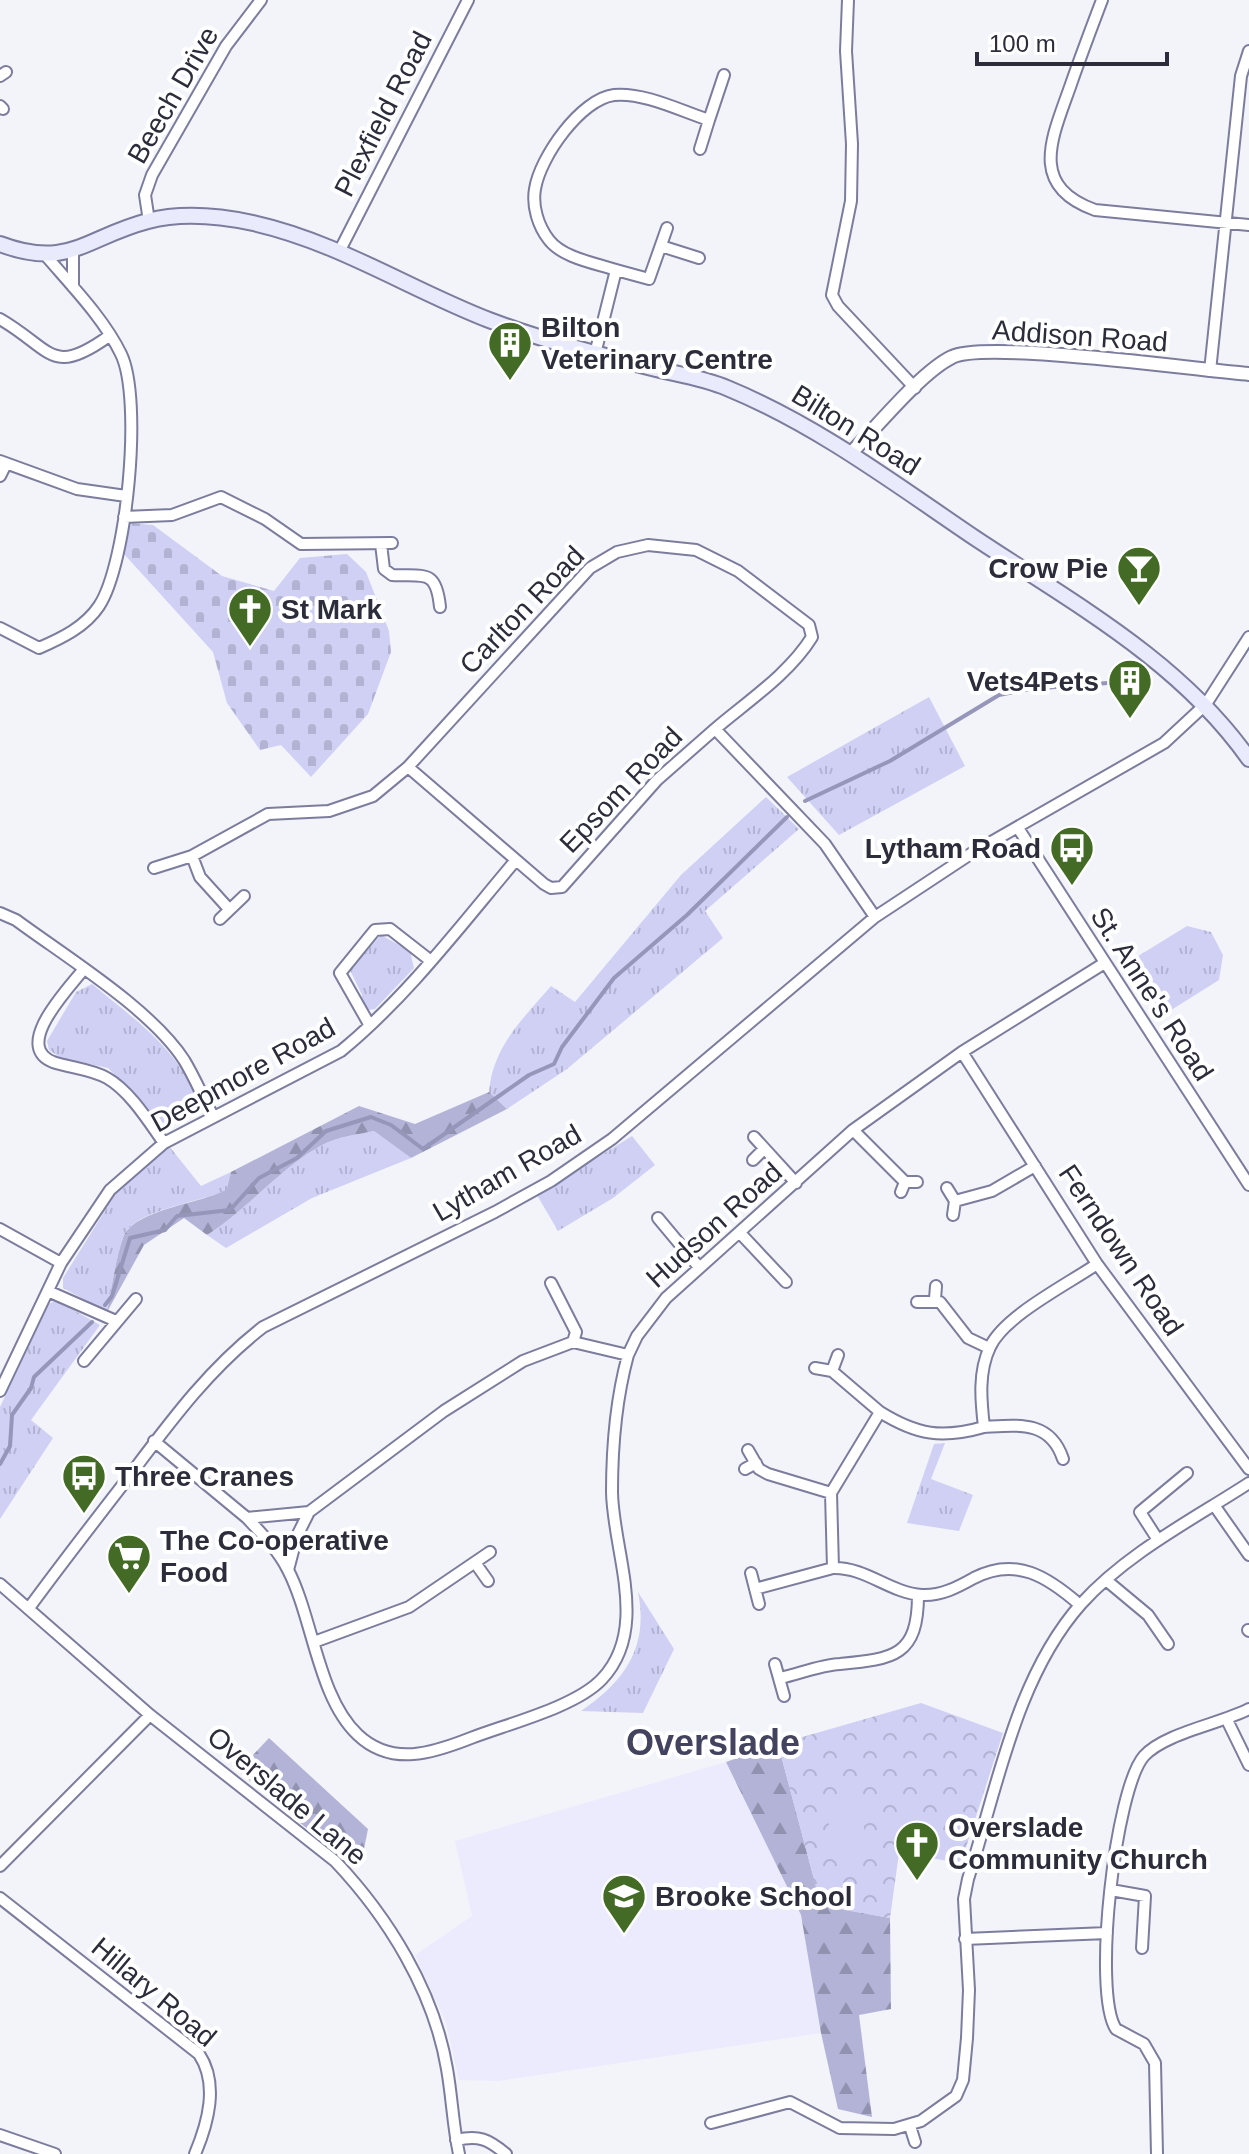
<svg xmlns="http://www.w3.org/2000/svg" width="1249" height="2154" viewBox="0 0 1249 2154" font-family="Helvetica,sans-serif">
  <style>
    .built { fill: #ebebfd }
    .grass { fill: url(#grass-tufts) }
    .forest { fill: url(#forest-firs) }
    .cemetery { fill: url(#cemetery-stones) }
    .park { fill: url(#park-crowns) }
    .pitch { fill: #cfd0f4 }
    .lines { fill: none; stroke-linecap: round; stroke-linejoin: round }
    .stream { stroke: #9596b9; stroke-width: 4 }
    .minor-casing { stroke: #7c7d9d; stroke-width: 14 }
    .tertiary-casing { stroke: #7c7d9d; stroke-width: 16 }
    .secondary-casing { stroke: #7c7d9d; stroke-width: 18 }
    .minor { stroke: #fff; stroke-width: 10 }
    .tertiary { stroke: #fff; stroke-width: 12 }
    .secondary { stroke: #eaeafd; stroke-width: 14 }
    .labels { text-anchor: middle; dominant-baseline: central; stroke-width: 8; stroke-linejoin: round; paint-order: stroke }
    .street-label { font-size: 28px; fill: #2c2c3a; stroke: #fff }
    .poi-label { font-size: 28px; font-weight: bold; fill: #2c2c3a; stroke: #fff; text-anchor: start }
    .district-label { font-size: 36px; font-weight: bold; fill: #434360; stroke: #fff }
  </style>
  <defs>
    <pattern id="grass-tufts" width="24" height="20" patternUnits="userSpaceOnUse" patternTransform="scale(2)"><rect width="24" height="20" fill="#cfd0f4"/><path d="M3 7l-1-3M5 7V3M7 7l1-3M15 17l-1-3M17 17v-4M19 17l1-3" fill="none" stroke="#b2b3d2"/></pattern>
    <pattern id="forest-firs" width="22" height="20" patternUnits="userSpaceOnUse" patternTransform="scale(2)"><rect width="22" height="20" fill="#b2b3d7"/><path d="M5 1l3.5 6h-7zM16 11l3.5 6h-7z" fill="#9192af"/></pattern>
    <pattern id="cemetery-stones" width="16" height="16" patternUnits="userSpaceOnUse" patternTransform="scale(2)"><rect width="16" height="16" fill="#cfd0f4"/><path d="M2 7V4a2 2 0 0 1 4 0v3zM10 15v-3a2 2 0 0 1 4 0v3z" fill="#b2b3d2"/></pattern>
    <pattern id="park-crowns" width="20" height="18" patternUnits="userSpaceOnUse" patternTransform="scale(2)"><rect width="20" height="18" fill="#cfd0f4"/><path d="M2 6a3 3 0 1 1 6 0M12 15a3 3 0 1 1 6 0" fill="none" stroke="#b2b3d2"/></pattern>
  </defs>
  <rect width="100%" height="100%" fill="#f3f3fa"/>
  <!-- built -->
  <path class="built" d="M726,1762L801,1915L821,2033L498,2081L459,2080L446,2023L415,1955L472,1916L455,1841Z"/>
  <!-- grass -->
  <path class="grass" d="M929,697L965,766L839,835L787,777Z
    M766,797L799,829L705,911L723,938L567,1069L507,1109L489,1092C493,1046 522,1020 551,986L575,1002L681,875Z
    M1187,926L1211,932L1223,955L1219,980L1160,1017L1127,963Z
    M381,935L410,951L414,968L375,1009L368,1010L362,1005V995L350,970Z
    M92,984C131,1017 188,1055 198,1108L192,1116L166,1128L108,1068L61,1058L49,1050L47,1041L76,992Z
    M374,1131L411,1158L312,1198L226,1248L207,1235C248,1210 289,1158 331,1141C344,1136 360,1134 374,1131Z
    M632,1136L655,1165L613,1198L558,1231L537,1195Z
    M169,1146L201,1186L231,1172L228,1189C202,1203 132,1209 123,1238C115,1261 112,1288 107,1312L63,1288V1278L116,1193Z
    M56,1300L100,1325L31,1420L53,1438L0,1519V1407L49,1304Z
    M945,1443L931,1479L973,1495L959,1531L907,1523L934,1444Z
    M638,1592L674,1649L643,1713L581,1711C625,1681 649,1647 638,1592Z"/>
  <!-- forest -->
  <path class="forest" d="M489,1092L507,1109L411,1158L374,1131C360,1134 344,1136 331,1141C289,1158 248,1210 207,1235L184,1218L144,1245L107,1312C112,1288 115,1261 123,1238C133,1209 202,1204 227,1189L231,1172L359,1106L415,1124Z
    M269,1738L368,1829L363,1854L353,1867L238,1771Z
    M778,1744L821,1905L890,1918L891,2009L859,2015L872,2117L838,2109L821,2033L801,1915L726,1762Z"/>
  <!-- cemetery -->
  <path class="cemetery" d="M130,523L153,525L222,576L274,591L300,558L347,554L366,572L389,631L391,652L368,714L311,777L281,745L260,750L227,703L213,652L124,554Z"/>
  <!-- park -->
  <path class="park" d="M921,1703L1003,1733L961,1863L899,1853L890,1918L821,1906L778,1744Z"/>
  <!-- pitch -->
  <path class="pitch" d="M860,1798L868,1856L834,1861L826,1803Z"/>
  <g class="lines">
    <!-- stream -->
    <path class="stream" d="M805,801L890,761L999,695L1029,689L1134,681
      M105,1305L112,1296L130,1238L165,1230L177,1216L230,1210L259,1178L297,1158L326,1131L371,1117L391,1125L423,1149L529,1075L554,1064L562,1047L614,978L687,915L787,817
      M0,1464L10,1446L12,1415L31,1388L34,1377L92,1322"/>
    <!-- minor casing -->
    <g class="minor-casing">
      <path id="minor" d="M848,0L846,51L852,144L851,201L832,295L838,306L915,388
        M1102,0C1091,29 1080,58 1070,87C1052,138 1028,186 1095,210L1249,225
        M0,76L6,72
        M0,106L3,109
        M700,149L709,120
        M149,221L145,195L152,175L226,46L261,0
        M661,246L699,258
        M340,250L468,0
        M616,270L649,279L667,228
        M73,287V250
        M0,319C52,349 51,378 109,336
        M595,354L616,270C595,263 563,258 549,240C538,226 532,206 535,189C540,157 581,99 614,95C644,92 681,111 709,120L724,75
        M1210,371L1241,76L1249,51
        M0,461L77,489L126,496
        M0,476L6,464
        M124,517L172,515L221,497L265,519L301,544L392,543
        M381,544L384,569L392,575C424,577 436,568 440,607
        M0,628L39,648C62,638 85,627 99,606C127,564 143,399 121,354C104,319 72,286 47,257
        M408,767L544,884L551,888L562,887L657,780L715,729L825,844L875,917
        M1018,828L1249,1185
        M192,856L200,877L229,909
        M154,868L192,856L268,814L329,811L373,796L408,767L590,568L617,552L648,545L696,550L738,571L809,625L812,637C789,674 748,701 715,729
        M0,913L16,920C66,957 151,1009 184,1060C195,1078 203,1098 213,1116
        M220,919L244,896
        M83,970C69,988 12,1046 53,1062C71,1068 91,1069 107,1078C130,1091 149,1122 164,1143
        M369,1024L340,973L375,930L390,929L431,961
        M962,1052L1097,1264L1249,1469
        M853,1130L905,1182
        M754,1137L796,1183
        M753,1160L764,1149
        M947,1188L955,1201L953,1215
        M901,1192L905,1182H917
        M955,1201L992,1191L1035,1166
        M658,1218L698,1266
        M0,1229L61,1263
        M740,1233L786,1282
        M551,1283L576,1332L573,1342
        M50,1292L116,1321
        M935,1299L936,1286
        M917,1302H940L968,1338L989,1348
        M84,1361L136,1299
        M815,1368L832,1371L880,1412
        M832,1371L838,1355
        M0,1391L61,1263L110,1190L164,1143L341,1051C407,997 461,925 516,860
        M984,1427C1018,1425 1050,1420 1063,1459
        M154,1441L247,1518L309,1512L444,1411L523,1361L573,1342L628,1355L637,1336L666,1298L853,1130L962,1052L1103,964
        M748,1450L759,1469L768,1474L831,1493
        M745,1469L756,1463
        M1214,1505L1249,1555
        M247,1518C262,1534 278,1550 288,1570C313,1618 318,1698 358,1735C392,1767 433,1753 471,1738C507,1724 576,1707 602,1679C650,1628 613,1552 612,1492C612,1446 616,1399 628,1355
        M1158,1540L1140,1512L1187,1473
        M476,1564L488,1581
        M288,1570L297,1536L309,1512
        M751,1573L759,1604
        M1106,1580L1148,1615L1168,1644
        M0,1584L150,1715L335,1861C388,1917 434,1991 447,2069C452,2097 453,2126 459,2154
        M755,1589L833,1568
        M1080,1605C1048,1577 1016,1556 974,1578C958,1587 941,1596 922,1595C890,1593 866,1567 833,1568L831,1493L880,1412C917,1435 942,1439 984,1427C981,1401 978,1372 990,1347C1004,1316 1068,1284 1097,1264
        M29,1608C59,1567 90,1527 121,1487C165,1429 205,1372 263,1327L495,1212L551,1181L612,1139L875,917L972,853L1164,743L1206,704L1249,637
        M1248,1630L1249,1631
        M314,1642L409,1607L490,1552
        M775,1664L784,1696
        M780,1678C799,1674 820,1665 840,1664C894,1659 918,1656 918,1595
        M1227,1720L1249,1765
        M0,1866L150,1715
        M1111,1890L1145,1896L1142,1948
        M0,1898L199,2054C219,2084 208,2123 195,2154
        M965,1939L1107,1933
        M711,2123L790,2102L840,2128L894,2129L921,2121L956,2096L963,2080L967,2038L969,1990L964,1899L968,1879C997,1789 1016,1677 1081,1604C1127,1553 1192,1520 1249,1483
        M910,2126L915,2142
        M0,2135L55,2154
        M456,2140C479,2135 488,2139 506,2154
        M1157,2154L1155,2063L1144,2044L1116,2029C1092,1993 1115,1789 1144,1756C1165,1733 1220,1724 1249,1709"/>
    </g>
    <!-- tertiary casing -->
    <g class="tertiary-casing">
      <path id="tertiary" d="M850,454C876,428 921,372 952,357C985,340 1199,370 1249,374"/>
    </g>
    <!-- secondary casing -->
    <g class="secondary-casing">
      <path id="secondary" d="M0,244C69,270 86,237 148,221C182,212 220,216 253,223C338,242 409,289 489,320C542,340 597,354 652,368C676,374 704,378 727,388C817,425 895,484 975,538C1073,603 1180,661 1249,759"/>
    </g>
    <!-- minor -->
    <use href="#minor" class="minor"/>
    <!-- tertiary -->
    <use href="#tertiary" class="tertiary"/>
    <!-- secondary -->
    <use href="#secondary" class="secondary"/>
  </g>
  <!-- icons -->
  <defs>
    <g id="building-pin" transform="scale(2.3)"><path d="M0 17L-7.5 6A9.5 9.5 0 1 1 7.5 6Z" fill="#436b26" stroke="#fff"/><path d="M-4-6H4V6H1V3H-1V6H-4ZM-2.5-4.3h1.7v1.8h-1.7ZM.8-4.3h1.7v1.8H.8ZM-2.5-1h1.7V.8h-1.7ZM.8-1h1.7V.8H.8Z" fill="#fff"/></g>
    <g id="bar-pin" transform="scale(2.3)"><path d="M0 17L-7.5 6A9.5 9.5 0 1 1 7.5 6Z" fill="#436b26" stroke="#fff"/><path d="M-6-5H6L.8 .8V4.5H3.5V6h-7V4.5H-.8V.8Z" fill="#fff"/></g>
    <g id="church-pin" transform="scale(2.3)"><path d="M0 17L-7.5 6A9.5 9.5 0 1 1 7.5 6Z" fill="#436b26" stroke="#fff"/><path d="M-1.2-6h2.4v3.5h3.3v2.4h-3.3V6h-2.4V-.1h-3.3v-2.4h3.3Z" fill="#fff"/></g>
    <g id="bus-pin" transform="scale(2.3)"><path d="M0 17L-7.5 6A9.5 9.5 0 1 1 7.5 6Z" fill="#436b26" stroke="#fff"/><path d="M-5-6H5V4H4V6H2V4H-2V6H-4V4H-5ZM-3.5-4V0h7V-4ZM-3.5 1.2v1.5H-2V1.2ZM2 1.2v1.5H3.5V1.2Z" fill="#fff"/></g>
    <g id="supermarket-pin" transform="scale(2.3)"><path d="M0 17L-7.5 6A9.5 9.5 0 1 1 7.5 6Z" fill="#436b26" stroke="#fff"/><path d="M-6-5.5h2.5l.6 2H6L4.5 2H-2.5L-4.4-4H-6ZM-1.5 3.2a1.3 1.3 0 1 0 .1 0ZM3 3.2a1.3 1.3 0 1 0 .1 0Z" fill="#fff"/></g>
    <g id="school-pin" transform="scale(2.3)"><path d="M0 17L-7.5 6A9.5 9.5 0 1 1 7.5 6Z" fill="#436b26" stroke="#fff"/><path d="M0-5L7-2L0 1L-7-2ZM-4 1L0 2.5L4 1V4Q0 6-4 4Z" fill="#fff"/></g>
  </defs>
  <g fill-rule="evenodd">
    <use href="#building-pin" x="510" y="343"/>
    <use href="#bar-pin" x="1139" y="568"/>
    <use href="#church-pin" x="250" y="609"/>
    <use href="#building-pin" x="1130" y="681"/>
    <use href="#bus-pin" x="1072" y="848"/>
    <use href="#bus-pin" x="84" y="1476"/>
    <use href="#supermarket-pin" x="129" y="1556"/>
    <use href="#church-pin" x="917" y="1843"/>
    <use href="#school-pin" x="624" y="1896"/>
  </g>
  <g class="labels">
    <!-- street labels -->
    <g class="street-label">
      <text transform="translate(173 95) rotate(-60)">Beech Drive</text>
      <text transform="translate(383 114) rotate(-63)">Plexfield Road</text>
      <text transform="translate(1080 336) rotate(4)">Addison Road</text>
      <text transform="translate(856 430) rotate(32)">Bilton Road</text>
      <text transform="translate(522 610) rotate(-46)">Carlton Road</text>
      <text transform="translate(621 790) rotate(-46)">Epsom Road</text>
      <text transform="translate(1152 994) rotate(57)">St. Anne's Road</text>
      <text transform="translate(243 1075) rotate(-29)">Deepmore Road</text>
      <text transform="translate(507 1173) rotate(-30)">Lytham Road</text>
      <text transform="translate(714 1225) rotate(-42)">Hudson Road</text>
      <text transform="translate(1121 1250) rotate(56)">Ferndown Road</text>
      <text transform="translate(287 1796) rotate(40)">Overslade Lane</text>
      <text transform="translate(154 1992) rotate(40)">Hillary Road</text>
    </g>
    <!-- poi labels -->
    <g class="poi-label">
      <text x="541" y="327">Bilton<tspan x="541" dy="32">Veterinary Centre</tspan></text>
      <text x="1108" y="568" text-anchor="end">Crow Pie</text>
      <text x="281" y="609">St Mark</text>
      <text x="1099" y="681" text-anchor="end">Vets4Pets</text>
      <text x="1041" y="848" text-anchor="end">Lytham Road</text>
      <text x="115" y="1476">Three Cranes</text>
      <text x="160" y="1540">The Co-operative<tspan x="160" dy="32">Food</tspan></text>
      <text x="948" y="1827">Overslade<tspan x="948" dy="32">Community Church</tspan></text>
      <text x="655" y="1896">Brooke School</text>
    </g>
    <!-- district labels -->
    <g class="district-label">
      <text x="713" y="1742">Overslade</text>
    </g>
  </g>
  <!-- scale -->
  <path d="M977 52v12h190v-12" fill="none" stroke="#2c2c3a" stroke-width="4"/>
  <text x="989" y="52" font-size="24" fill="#2c2c3a" stroke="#ffffff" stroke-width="6" paint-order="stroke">100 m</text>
</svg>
